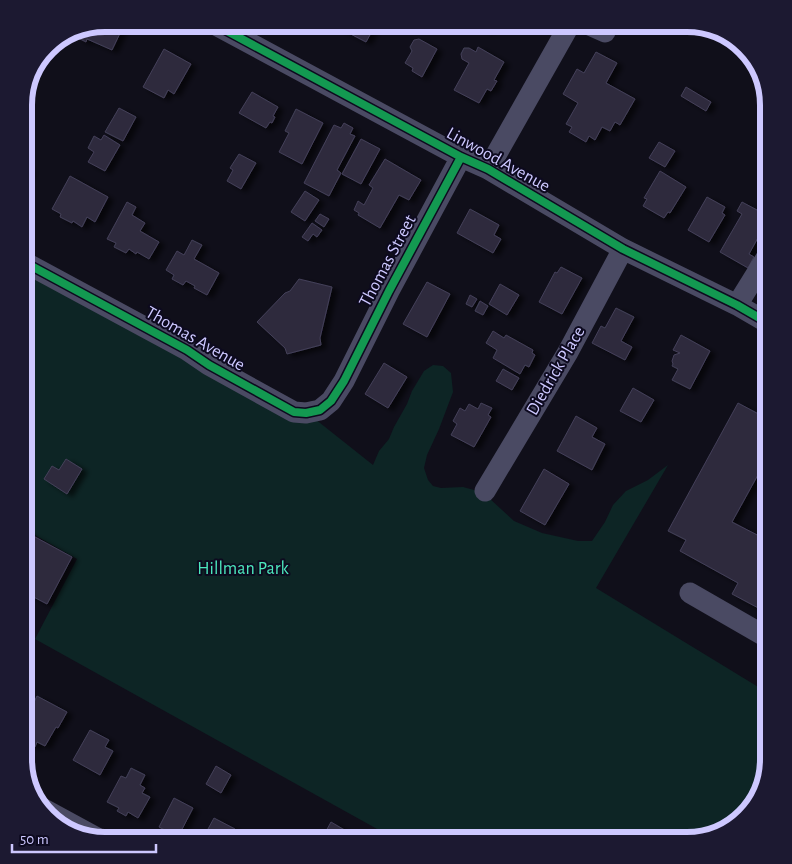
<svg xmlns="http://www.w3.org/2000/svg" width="792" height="864" viewBox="0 0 792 864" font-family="'Alegreya Sans',sans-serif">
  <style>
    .green { fill: #0d2525 }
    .building { fill: #2e2b3e; stroke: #444059; filter: url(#shadow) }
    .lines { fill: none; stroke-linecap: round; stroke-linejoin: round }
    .minor { stroke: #4a4a63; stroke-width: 21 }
    .cycleway-casing { stroke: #0d0a1f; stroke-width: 11 }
    .cycleway { stroke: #139951; stroke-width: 8 }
    .labels { text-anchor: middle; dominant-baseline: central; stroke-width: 4; stroke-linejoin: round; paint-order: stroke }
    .street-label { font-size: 18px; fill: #cdc8ff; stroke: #0d0a1f }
    .park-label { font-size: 18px; fill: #4ce7bd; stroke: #0d0a1f }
    .rim { fill: none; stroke: #cdc8ff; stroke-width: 6 }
  </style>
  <defs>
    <filter id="shadow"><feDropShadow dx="5.5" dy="3" stdDeviation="2.5" flood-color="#0009"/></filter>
  </defs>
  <rect width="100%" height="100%" fill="#100f1a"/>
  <!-- green -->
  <path class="green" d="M24,264L310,415L373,465L379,451L389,439L394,427L407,404L412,391L424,371L433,365L443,366L451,373L453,392L439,429L427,455L424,468L428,480L433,486L441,488L463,487L474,490L489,498L514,521L542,533L578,541H592L605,522L613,505L626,491L648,480L668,465L596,588L768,693V759L760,795L737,823L687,840H397L35,639L77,559L24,529Z"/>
  <!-- building -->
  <path class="building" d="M105,24H120L124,25L112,50L87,39L86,42L78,38L79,35L78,34Z
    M341,24H376L366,42L339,28Z
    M483,24H491L488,31L481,27Z
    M419,39L437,49L422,77L412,71L413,68L405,63L412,51L410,47L414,40Z
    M478,47L504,62L494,80L497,81L491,91L487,89L479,103L454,90L469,63L462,59L461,54L464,48H469L476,52Z
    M164,49L191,64L174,94L168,90L164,98L143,87Z
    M596,52L617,63L606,83L635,99L620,125L615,122L610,131L602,127L595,140L589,136L586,142L569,132L572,127L566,124L578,103L563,94L577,69L584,73Z
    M686,87L711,102L706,111L681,96Z
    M252,92L278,107L273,116L275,117L272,123L270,122L266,128L239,113Z
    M119,108L136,117L123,141L105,132Z
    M296,109L323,123L302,164L279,152L289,133L285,131Z
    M344,123L353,128L350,134L355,136L337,170L341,173L329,196L304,183L334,125L341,128Z
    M104,135L120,145L105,171L88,162L94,152L88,148L94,136L101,140Z
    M361,139L380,149L361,184L342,174Z
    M659,142L675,151L665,167L649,158Z
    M239,154L256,163L241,189L227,181L233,170L230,168Z
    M385,159L421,180L409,200L399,195L380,228L358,215L359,213L354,210L358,201L364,205L373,188L369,185Z
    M24,167L30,170L24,181Z
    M660,171L686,187L670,213L668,212L664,218L643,206L647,199L644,198Z
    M70,176L108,197L95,222L87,217L82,227L73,221L72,223L60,217L61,214L52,209Z
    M305,191L319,200L305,221L291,212Z
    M707,197L725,207L722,213L725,215L709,242L688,230Z
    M763,200L768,202V226L765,225L749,254L754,257L748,268L720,252L742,214L737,211L742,202L757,210Z
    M127,202L136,207L132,215L145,223L140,231L159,242L149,259L137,252L136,254L129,249L126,253L114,247L116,243L107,239Z
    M470,209L499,225L494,235L501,239L493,253L457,233Z
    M320,214L329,219L324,227L315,221Z
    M312,223L322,230L317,237L313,234L308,241L302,237Z
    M192,240L202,245L194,259L219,273L207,295L194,288L195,286L186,281L183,285L172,279L174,275L166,270L177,251L184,255Z
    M561,267L582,278L562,314L539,302L555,272L557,273Z
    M299,279L332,287L320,338L321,345L287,354L285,348L257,322L285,293L290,291Z
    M427,282L450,294L427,337L403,324Z
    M500,284L519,295L507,315L489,304Z
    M470,295L477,299L472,307L466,304Z
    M480,301L488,306L483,315L475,311Z
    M616,308L634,317L621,341L632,347L625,360L592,343L601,326L605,328Z
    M493,331L504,338L506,335L533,350L532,353L535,355L529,367L525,365L520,374L493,358L497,350L486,343Z
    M681,335L710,351L690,389L672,380L678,369L672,366L673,364L672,361L674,355L680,353L673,350Z
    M384,363L407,377L388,408L365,394Z
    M503,369L519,378L512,390L496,381Z
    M633,388L654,400L641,422L620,411Z
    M481,403L492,408L488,415L491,417L474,447L451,435L457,424L453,421L460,408L465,411L469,404L478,409Z
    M738,403L768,419V464L765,462L732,522L765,539L768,534V604L764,611L732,594L738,583L680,551L686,540L668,531Z
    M576,416L597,428L592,437L605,444L592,470L557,451Z
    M66,459L82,469L67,494L44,479L52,466L59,470Z
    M544,469L569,484L545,525L520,511Z
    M24,531L72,557L47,604L24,592Z
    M37,696L67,712L58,728L56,727L45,746L37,742L35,747L24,741L25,736L24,735V700L25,697L34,702Z
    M90,730L109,740L105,747L113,751L100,775L73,760Z
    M216,766L231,775L221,793L206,784Z
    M131,768L145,775L140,785L145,788L142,793L150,797L138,818L128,812L126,816L117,811L119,808L107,802L121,776L126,778Z
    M174,798L193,808L178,837L159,827Z
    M214,818L235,829L230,840H202Z
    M331,822L348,832L344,840H321Z"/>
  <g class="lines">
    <!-- minor -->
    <path class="minor" d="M214,24L461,157L488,169L623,249L737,305L768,323
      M587,24L605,32
      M488,169L570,24
      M24,262L187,350L209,365L294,412L306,413L320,410L331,401L344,381L389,291L461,157
      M737,305L768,255
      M485,491L568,352L623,249
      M690,593L768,638
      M40,807L97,838"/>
    <!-- cycleway casing -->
    <g class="cycleway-casing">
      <path id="cycleway" d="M214,24L461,157L488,169L623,249L737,305L768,323
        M24,262L187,350L209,365L294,412L306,413L320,410L331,401L344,381L389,291L461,157"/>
    </g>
    <!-- cycleway -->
    <use href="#cycleway" class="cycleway"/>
  </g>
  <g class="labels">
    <!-- street labels -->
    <g class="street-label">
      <text transform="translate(498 160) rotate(29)">Linwood Avenue</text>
      <text transform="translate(388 261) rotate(-62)">Thomas Street</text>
      <text transform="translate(195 339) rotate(30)">Thomas Avenue</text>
      <text transform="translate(556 371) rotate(-60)">Diedrick Place</text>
    </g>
    <!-- park labels -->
    <g class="park-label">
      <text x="243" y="569">Hillman Park</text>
    </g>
  </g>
  <!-- crop -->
  <path d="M0 0H792V864H0ZM105 32H687A73 73 0 0 1 760 105V759A73 73 0 0 1 687 832H105A73 73 0 0 1 32 759V105A73 73 0 0 1 105 32Z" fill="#1c1931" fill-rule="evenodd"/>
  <path class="rim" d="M105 32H687A73 73 0 0 1 760 105V759A73 73 0 0 1 687 832H105A73 73 0 0 1 32 759V105A73 73 0 0 1 105 32Z"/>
  <!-- scale -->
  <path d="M12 844v8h144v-8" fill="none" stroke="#cdc8ff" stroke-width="2.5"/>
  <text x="20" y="844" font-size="15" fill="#cdc8ff" stroke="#0d0a1f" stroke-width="4" paint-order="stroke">50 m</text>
</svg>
